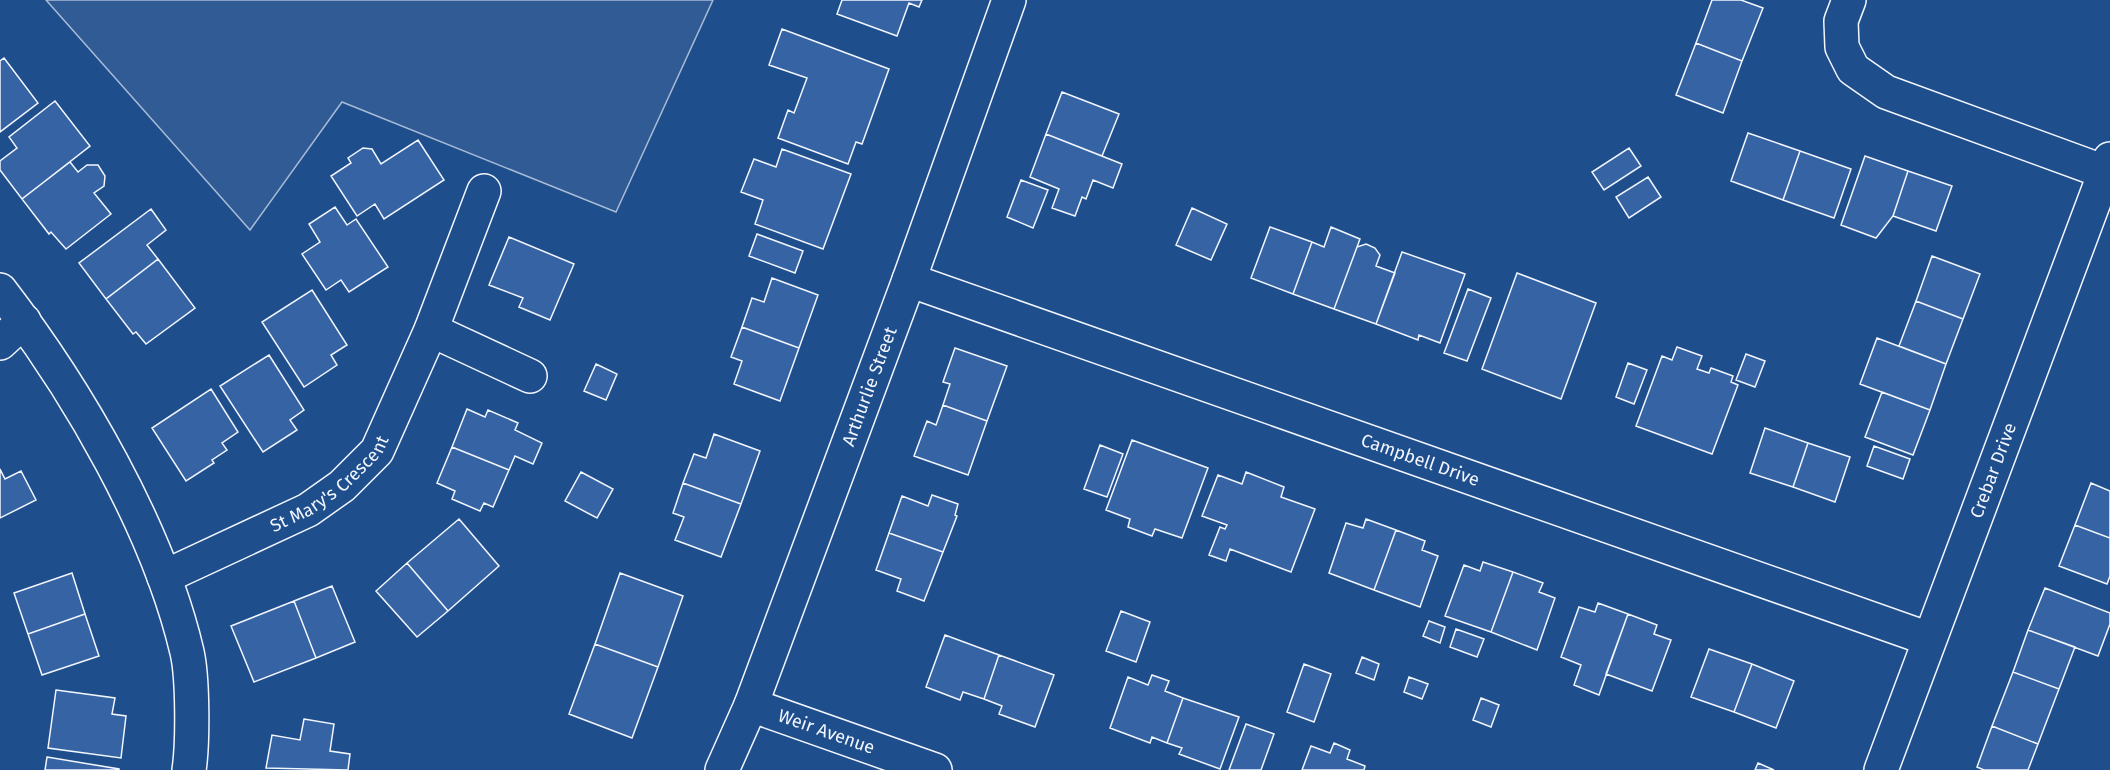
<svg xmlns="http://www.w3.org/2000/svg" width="2110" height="770" viewBox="0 0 2110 770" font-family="'Fira Sans',sans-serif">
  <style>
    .built { fill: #305b95; stroke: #a8bbd7; stroke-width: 1.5 }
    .building { fill: #3563a3; stroke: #f2f6ff; stroke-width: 1.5 }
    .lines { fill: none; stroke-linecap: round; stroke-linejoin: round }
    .minor-casing { stroke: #f2f6ff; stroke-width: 36 }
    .tertiary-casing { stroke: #f2f6ff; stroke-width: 36 }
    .minor { stroke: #1f4e8c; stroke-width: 33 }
    .tertiary { stroke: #1f4e8c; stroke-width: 33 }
    .labels { text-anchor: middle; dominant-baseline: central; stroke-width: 4.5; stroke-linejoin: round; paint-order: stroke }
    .street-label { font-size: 18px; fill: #f2f6ff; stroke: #1f4e8c }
  </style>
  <rect width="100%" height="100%" fill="#1f4e8c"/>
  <!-- built -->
  <path class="built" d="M46,0H713L616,212L342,102L250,230Z"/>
  <!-- building -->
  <path class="building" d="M842,0H922L919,7L909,3L897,36L837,14Z
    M1712,0H1741L1763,8L1742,61L1696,43Z
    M782,29L889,69L862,144L856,142L848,164L778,138L788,110L794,113L807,78L769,65Z
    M1696,43L1742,61L1723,113L1676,95Z
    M4,58L38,103L0,132V61Z
    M1062,92L1119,114L1102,156L1046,134Z
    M55,101L90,146L22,199L0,170V161L17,148L9,137Z
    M1748,133L1800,151L1783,200L1731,181Z
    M1046,134L1122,164L1113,188L1093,180L1086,199L1082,197L1075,216L1052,208L1059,189L1030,177Z
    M418,140L444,180L384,219L375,204L357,216L331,176L351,163L348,158L363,148L372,149L381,164Z
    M1629,148L1641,166L1604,190L1592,172Z
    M782,149L851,174L823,249L755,224L763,200L741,192L754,159L776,167Z
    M1800,151L1851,169L1834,218L1783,200Z
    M1865,156L1908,171L1893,216L1876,238L1841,225Z
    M70,162L78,172L87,165H98L105,176L104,186L94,193L111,214L66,249L51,232L49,234L22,199Z
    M1908,171L1952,186L1936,231L1893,216Z
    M1648,177L1661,197L1629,218L1616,197Z
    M1021,180L1048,190L1033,228L1007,217Z
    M335,207L347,225L356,219L388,267L349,292L341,280L326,290L302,254L320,242L309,224Z
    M1192,208L1227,224L1211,260L1176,245Z
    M151,209L166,230L147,245L158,259L106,299L79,263Z
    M1270,227L1312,242L1293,294L1251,278Z
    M1331,227L1360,239L1334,309L1293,294L1312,242L1324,247Z
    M757,234L803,251L795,273L749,256Z
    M509,237L574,264L550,320L519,307L523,298L489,285Z
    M1366,244L1375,248L1380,255L1376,266L1395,273L1376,324L1334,309L1357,247Z
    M1402,252L1465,274L1440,343L1419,335L1418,340L1376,324Z
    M1932,256L1980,274L1963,319L1916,301Z
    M158,259L195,308L146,344L136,332L133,334L106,299Z
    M1517,273L1596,303L1561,399L1482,369Z
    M772,278L818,295L799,348L742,327L752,298L764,302Z
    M1468,289L1491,298L1467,361L1444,353Z
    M312,290L347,345L331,355L337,365L304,387L262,322Z
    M1916,301L1963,319L1946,364L1899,346Z
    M742,327L799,348L780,401L734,384L742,361L731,357Z
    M1877,338L1946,364L1930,410L1860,384Z
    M1677,347L1702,356L1697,369L1709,373L1711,368L1733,376L1731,382L1738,385L1712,454L1636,426L1662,356L1672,360Z
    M955,348L1007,366L987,421L943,405L950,384L943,382Z
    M1746,354L1765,361L1755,387L1736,380Z
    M269,355L304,410L290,420L297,430L263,452L220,386Z
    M1628,363L1647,370L1634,404L1616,397Z
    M596,364L617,374L606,400L584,391Z
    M211,389L238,432L222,443L227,450L212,460L214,463L186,481L152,428Z
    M1882,392L1930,410L1913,455L1865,437Z
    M943,405L987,421L968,475L914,456L927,421L936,425Z
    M467,409L485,417L488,410L518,423L515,430L542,443L533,464L515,456L509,470L452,447Z
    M1765,428L1808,443L1793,487L1750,473Z
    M714,434L760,451L741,504L683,483L694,454L706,458Z
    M1132,440L1208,468L1182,538L1155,529L1152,536L1128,527L1130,519L1106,510Z
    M1808,443L1850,457L1835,502L1793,487Z
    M1100,445L1123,454L1107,497L1084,489Z
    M1874,446L1910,459L1903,479L1867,466Z
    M452,447L509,470L493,507L484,503L480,511L452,499L455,491L437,483Z
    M0,469L5,479L21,471L36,500L0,518Z
    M581,472L613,489L597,518L565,501Z
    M1246,472L1284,487L1281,497L1315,509L1291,572L1230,549L1226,561L1209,555L1220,527L1225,529L1227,525L1202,516L1218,475L1242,484Z
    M683,483L741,504L721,557L675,540L684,517L673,513Z
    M2091,483L2110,491V538L2075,525Z
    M932,495L958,504L955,515L957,516L943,552L889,533L902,496L928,506Z
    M459,519L499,566L448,611L407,563Z
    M1366,519L1396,530L1374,590L1329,573L1346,523L1363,528Z
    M2075,525L2110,538V576L2107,584L2059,566Z
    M1396,530L1425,541L1422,550L1438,556L1420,607L1374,590Z
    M889,533L943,552L924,601L897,591L901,579L876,570Z
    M1483,562L1513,572L1491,632L1445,616L1464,565L1480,571Z
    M407,563L448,611L417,637L376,591Z
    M1513,572L1543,583L1539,592L1555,598L1537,650L1491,632Z
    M72,573L85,614L28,634L14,593Z
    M620,573L683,596L658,667L595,644Z
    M332,586L355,642L316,658L294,601Z
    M2045,588L2110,613V624L2098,656L2028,630Z
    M294,601L316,658L254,682L231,626Z
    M1598,603L1628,614L1599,695L1574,685L1581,665L1561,657L1579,607L1595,612Z
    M1121,611L1150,622L1136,662L1106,651Z
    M85,614L99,656L42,675L28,634Z
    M1628,614L1657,625L1654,634L1671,640L1652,691L1606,674Z
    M1429,621L1445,627L1440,643L1423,636Z
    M1456,629L1484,639L1477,657L1450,647Z
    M2028,630L2075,647L2059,689L2013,672Z
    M945,635L999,655L984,699L963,692L960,700L926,687Z
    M595,644L658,667L632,738L569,714Z
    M1709,649L1752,664L1734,712L1691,697Z
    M999,655L1054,675L1035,727L999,714L1002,706L984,699Z
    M1362,657L1379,664L1374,680L1356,673Z
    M1304,664L1331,674L1314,722L1287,712Z
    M1752,664L1794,681L1776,728L1734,712Z
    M2013,672L2059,689L2038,744L1992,726Z
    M1152,675L1169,681L1165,691L1183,698L1167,743L1152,737L1150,743L1110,728L1128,677L1148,685Z
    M1409,677L1428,684L1422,699L1404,692Z
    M56,690L115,698L112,714L126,716L121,758L48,748Z
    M1183,698L1239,717L1220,769L1179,754L1182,748L1167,743Z
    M1481,698L1499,705L1491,727L1473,720Z
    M304,719L334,724L330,751L350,754L348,770L266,768L272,735L300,740Z
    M1246,724L1274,734L1261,770H1229Z
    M1992,726L2038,744L2028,770H1984L1977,767Z
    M1334,743L1350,750L1347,759L1365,766L1364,770H1302L1311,746L1330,753Z
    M47,757L119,769V770H45Z
    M1758,763L1774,770H1755Z"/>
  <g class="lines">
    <!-- minor casing -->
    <g class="minor-casing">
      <g id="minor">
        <path d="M1849,0L1841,21L1842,47L1853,69L1886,92L2105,172"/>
        <path id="s1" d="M909,280L1929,639"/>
        <path d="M0,290C77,390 158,528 187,652C193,678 193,744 189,770"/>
        <path d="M431,330L530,376"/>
        <path d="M0,343L24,321"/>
        <path id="s2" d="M164,577L308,510L342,486L377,451L431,330L484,191"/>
        <path id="s3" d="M751,705L935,770"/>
        <path id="s4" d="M1881,770L2110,159"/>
      </g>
    </g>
    <!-- tertiary casing -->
    <g class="tertiary-casing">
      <g id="tertiary">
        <path id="s5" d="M722,770L751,705L909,280L1009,0"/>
      </g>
    </g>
    <!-- minor -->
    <use href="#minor" class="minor"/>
    <!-- tertiary -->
    <use href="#tertiary" class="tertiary"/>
  </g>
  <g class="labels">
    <!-- street labels -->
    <g class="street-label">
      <text stroke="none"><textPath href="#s5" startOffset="411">Arthurlie Street</textPath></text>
      <text stroke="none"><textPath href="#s1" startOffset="542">Campbell Drive</textPath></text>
      <text stroke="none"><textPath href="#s4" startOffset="320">Crebar Drive</textPath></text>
      <text stroke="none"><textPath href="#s2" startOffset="192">St Mary's Crescent</textPath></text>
      <text stroke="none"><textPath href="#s3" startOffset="80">Weir Avenue</textPath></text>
    </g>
  </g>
</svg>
